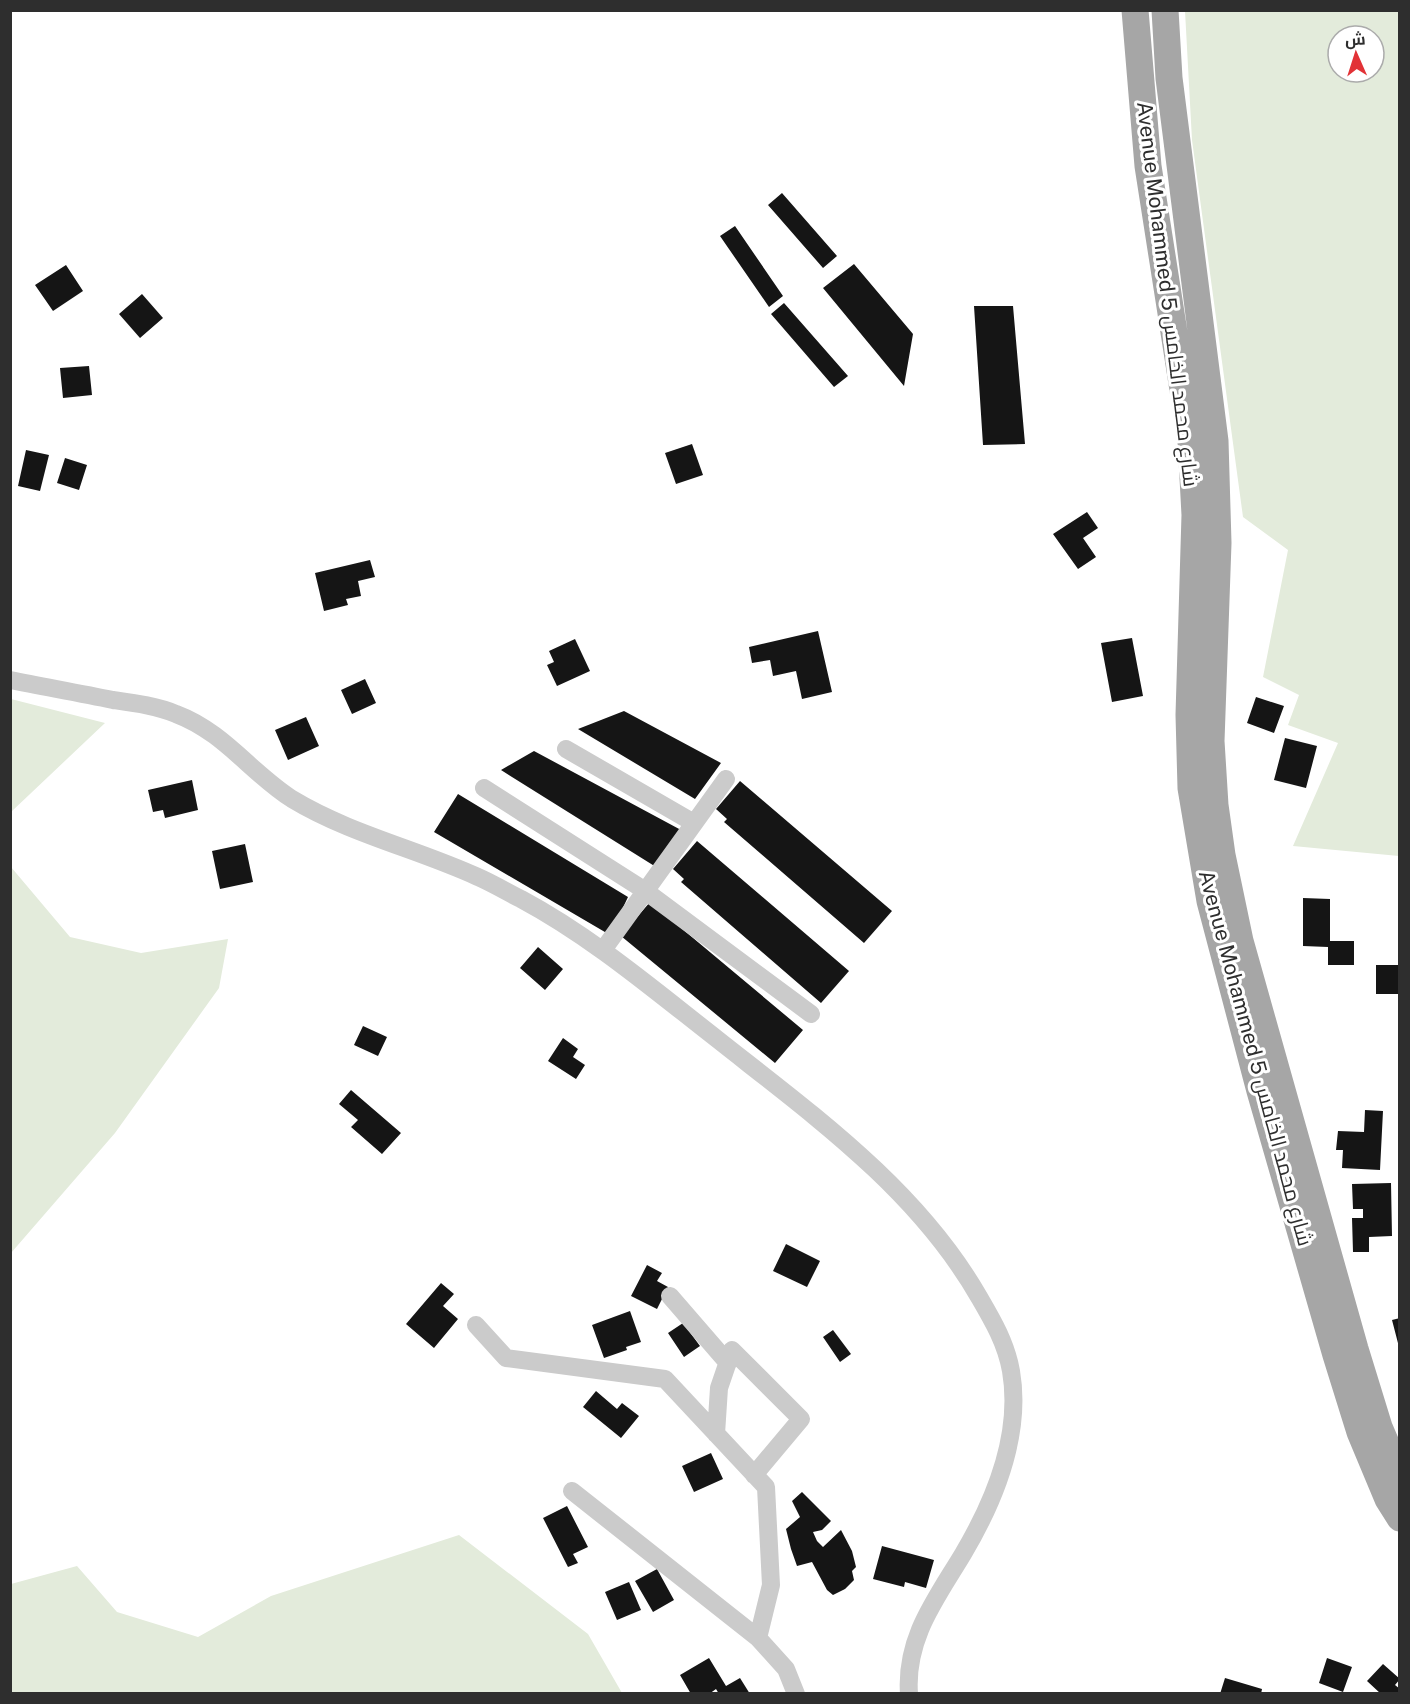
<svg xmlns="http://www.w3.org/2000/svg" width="1410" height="1704" viewBox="0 0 1410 1704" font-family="'Public Sans',Cairo,sans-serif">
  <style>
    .green { fill: #e3ebdb; fill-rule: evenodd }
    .building { fill: #151515 }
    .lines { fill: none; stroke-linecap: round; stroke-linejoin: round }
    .minor { stroke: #cbcbcb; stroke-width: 18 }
    .primary { stroke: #a6a6a6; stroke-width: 27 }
    .labels { text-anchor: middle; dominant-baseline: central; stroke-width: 6; stroke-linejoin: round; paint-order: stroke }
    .street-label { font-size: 21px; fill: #2e2e2e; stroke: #fff }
  </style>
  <rect width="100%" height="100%" fill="#fff"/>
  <!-- green -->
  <path class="green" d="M1185,11H1399V856L1293,846L1338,743L1288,725L1299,695L1263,677L1288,550L1243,517L1192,140ZM1338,36H1374V72H1338Z
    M11,699L105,723L11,812L10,699Z
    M11,867L70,937L141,953L228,939L219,988L115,1133L11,1253Z
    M459,1535L588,1634L622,1693H11V1584L77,1566L117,1612L198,1637L271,1596Z"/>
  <!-- building -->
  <path class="building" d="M782,193L837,256L823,268L768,205Z
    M735,226L783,296L769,307L720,236Z
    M854,264L913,334L904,386L823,288Z
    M66,265L83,291L53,311L35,285Z
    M142,294L163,318L140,338L119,314Z
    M784,303L848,376L834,387L771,314Z
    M974,306H1013L1025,444L983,445Z
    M89,366L92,395L63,398L60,368Z
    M692,444L703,475L676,484L665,453Z
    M26,450L49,455L40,491L18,486Z
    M65,458L87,465L79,490L57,483Z
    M1087,512L1098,528L1083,538L1096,557L1078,569L1053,534Z
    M370,560L375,577L358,581L361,596L346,599L348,605L324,611L315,573Z
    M818,631L832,692L802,699L796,671L773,676L770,660L752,663L749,647Z
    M1132,638L1143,696L1112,702L1101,643Z
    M575,639L590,671L557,686L547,665L554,662L549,651Z
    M365,679L376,703L352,714L341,690Z
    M1256,697L1284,706L1274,733L1247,723Z
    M624,711L721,763L695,799L578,729Z
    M306,717L319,746L288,760L275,730Z
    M1285,738L1317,746L1306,788L1274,780Z
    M534,751L681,830L656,867L501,770Z
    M192,780L198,810L165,818L163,810L153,812L148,790Z
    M740,781L892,911L864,943L724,822L727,819L716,809Z
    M458,794L628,897L610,935L434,832Z
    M697,841L849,971L821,1003L681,882L684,879L673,869Z
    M245,844L253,882L220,889L212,851Z
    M1303,898L1330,899V941H1354V965H1328V947L1303,946Z
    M650,902L803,1030L775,1063L621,936Z
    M538,947L563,969L545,990L520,968Z
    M1376,965H1400V994H1376Z
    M363,1026L387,1037L378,1056L354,1045Z
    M563,1038L578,1049L573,1057L585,1065L576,1079L548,1061Z
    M351,1090L401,1133L382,1154L351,1127L358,1120L339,1104Z
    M1365,1110L1383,1111L1380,1170L1342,1168L1343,1150H1336L1338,1131L1364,1132Z
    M1391,1183L1392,1236L1369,1237V1252H1353L1352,1218H1363V1209H1353L1352,1184Z
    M786,1244L820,1261L807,1287L773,1271Z
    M647,1265L662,1273L657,1281L668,1287L657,1309L631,1296Z
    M441,1283L454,1294L443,1306L458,1319L434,1348L406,1324Z
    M630,1311L641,1342L626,1347L627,1350L604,1358L592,1325Z
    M1400,1318V1347H1399L1392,1320Z
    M683,1323L700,1346L684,1357L668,1333Z
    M833,1330L851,1354L840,1362L823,1337Z
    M596,1391L617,1409L622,1403L639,1416L621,1438L583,1407Z
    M711,1453L723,1479L694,1492L682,1466Z
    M802,1492L831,1521L822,1530L813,1532L817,1541L823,1547L841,1530L852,1551L856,1567L852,1571L854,1580L845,1589L833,1595L827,1590L812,1562L797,1566L791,1549L786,1529L800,1517L792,1501Z
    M567,1506L588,1547L573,1554L578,1563L568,1567L543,1518Z
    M882,1546L934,1560L926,1588L905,1582L904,1587L873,1579Z
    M657,1569L674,1600L653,1612L635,1581Z
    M629,1582L641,1610L617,1620L605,1592Z
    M709,1658L726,1686L740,1678L750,1694H719L716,1689L709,1694H691L680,1675Z
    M1327,1658L1352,1667L1343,1692L1319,1683Z
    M1383,1664L1400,1679L1395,1685L1400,1689V1694H1381L1367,1681Z
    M1225,1678L1262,1689L1261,1694H1220Z"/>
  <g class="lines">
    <!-- minor -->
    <path class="minor" d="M10,680C45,687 79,693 113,700C134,703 157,706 176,714C224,732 250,772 292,799C350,834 417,849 478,877C492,883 507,892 521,899C592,937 654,990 717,1039C813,1115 917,1189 979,1297C993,1321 1006,1343 1011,1371C1022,1435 995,1500 963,1554C936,1599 905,1638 909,1694
      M566,749L694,823
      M484,788L644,890L811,1014
      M603,950L726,779
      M670,1296L728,1363
      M476,1325L506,1358L665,1379L766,1487L771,1585L758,1638
      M716,1434L719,1388L732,1350L801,1419L754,1475
      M572,1491L758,1638L786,1669L796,1694"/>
    <!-- primary -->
    <path class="primary" d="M1135,10L1148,166L1191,441L1195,515L1189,715L1191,788L1210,901L1260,1091L1336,1355L1360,1432L1388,1499L1400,1518
      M1165,10L1169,78L1215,441L1218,543L1211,741L1215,805L1222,855L1240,941L1355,1349L1379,1427L1400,1476"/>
  </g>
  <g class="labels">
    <!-- street labels -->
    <g class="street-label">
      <text transform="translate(1168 294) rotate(83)">Avenue Mohammed 5 شارع محمد الخامس</text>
      <text transform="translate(1256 1058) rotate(75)">Avenue Mohammed 5 شارع محمد الخامس</text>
    </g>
  </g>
  <!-- border -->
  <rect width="1410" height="1704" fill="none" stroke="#2e2e2e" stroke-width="24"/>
  <!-- north arrow -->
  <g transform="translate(1356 54) rotate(357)"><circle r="28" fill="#ffffff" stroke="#ababab" stroke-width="1.5"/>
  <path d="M0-4.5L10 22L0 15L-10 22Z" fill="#e23236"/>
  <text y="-9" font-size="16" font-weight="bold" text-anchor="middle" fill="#2e2e2e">ش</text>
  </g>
</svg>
